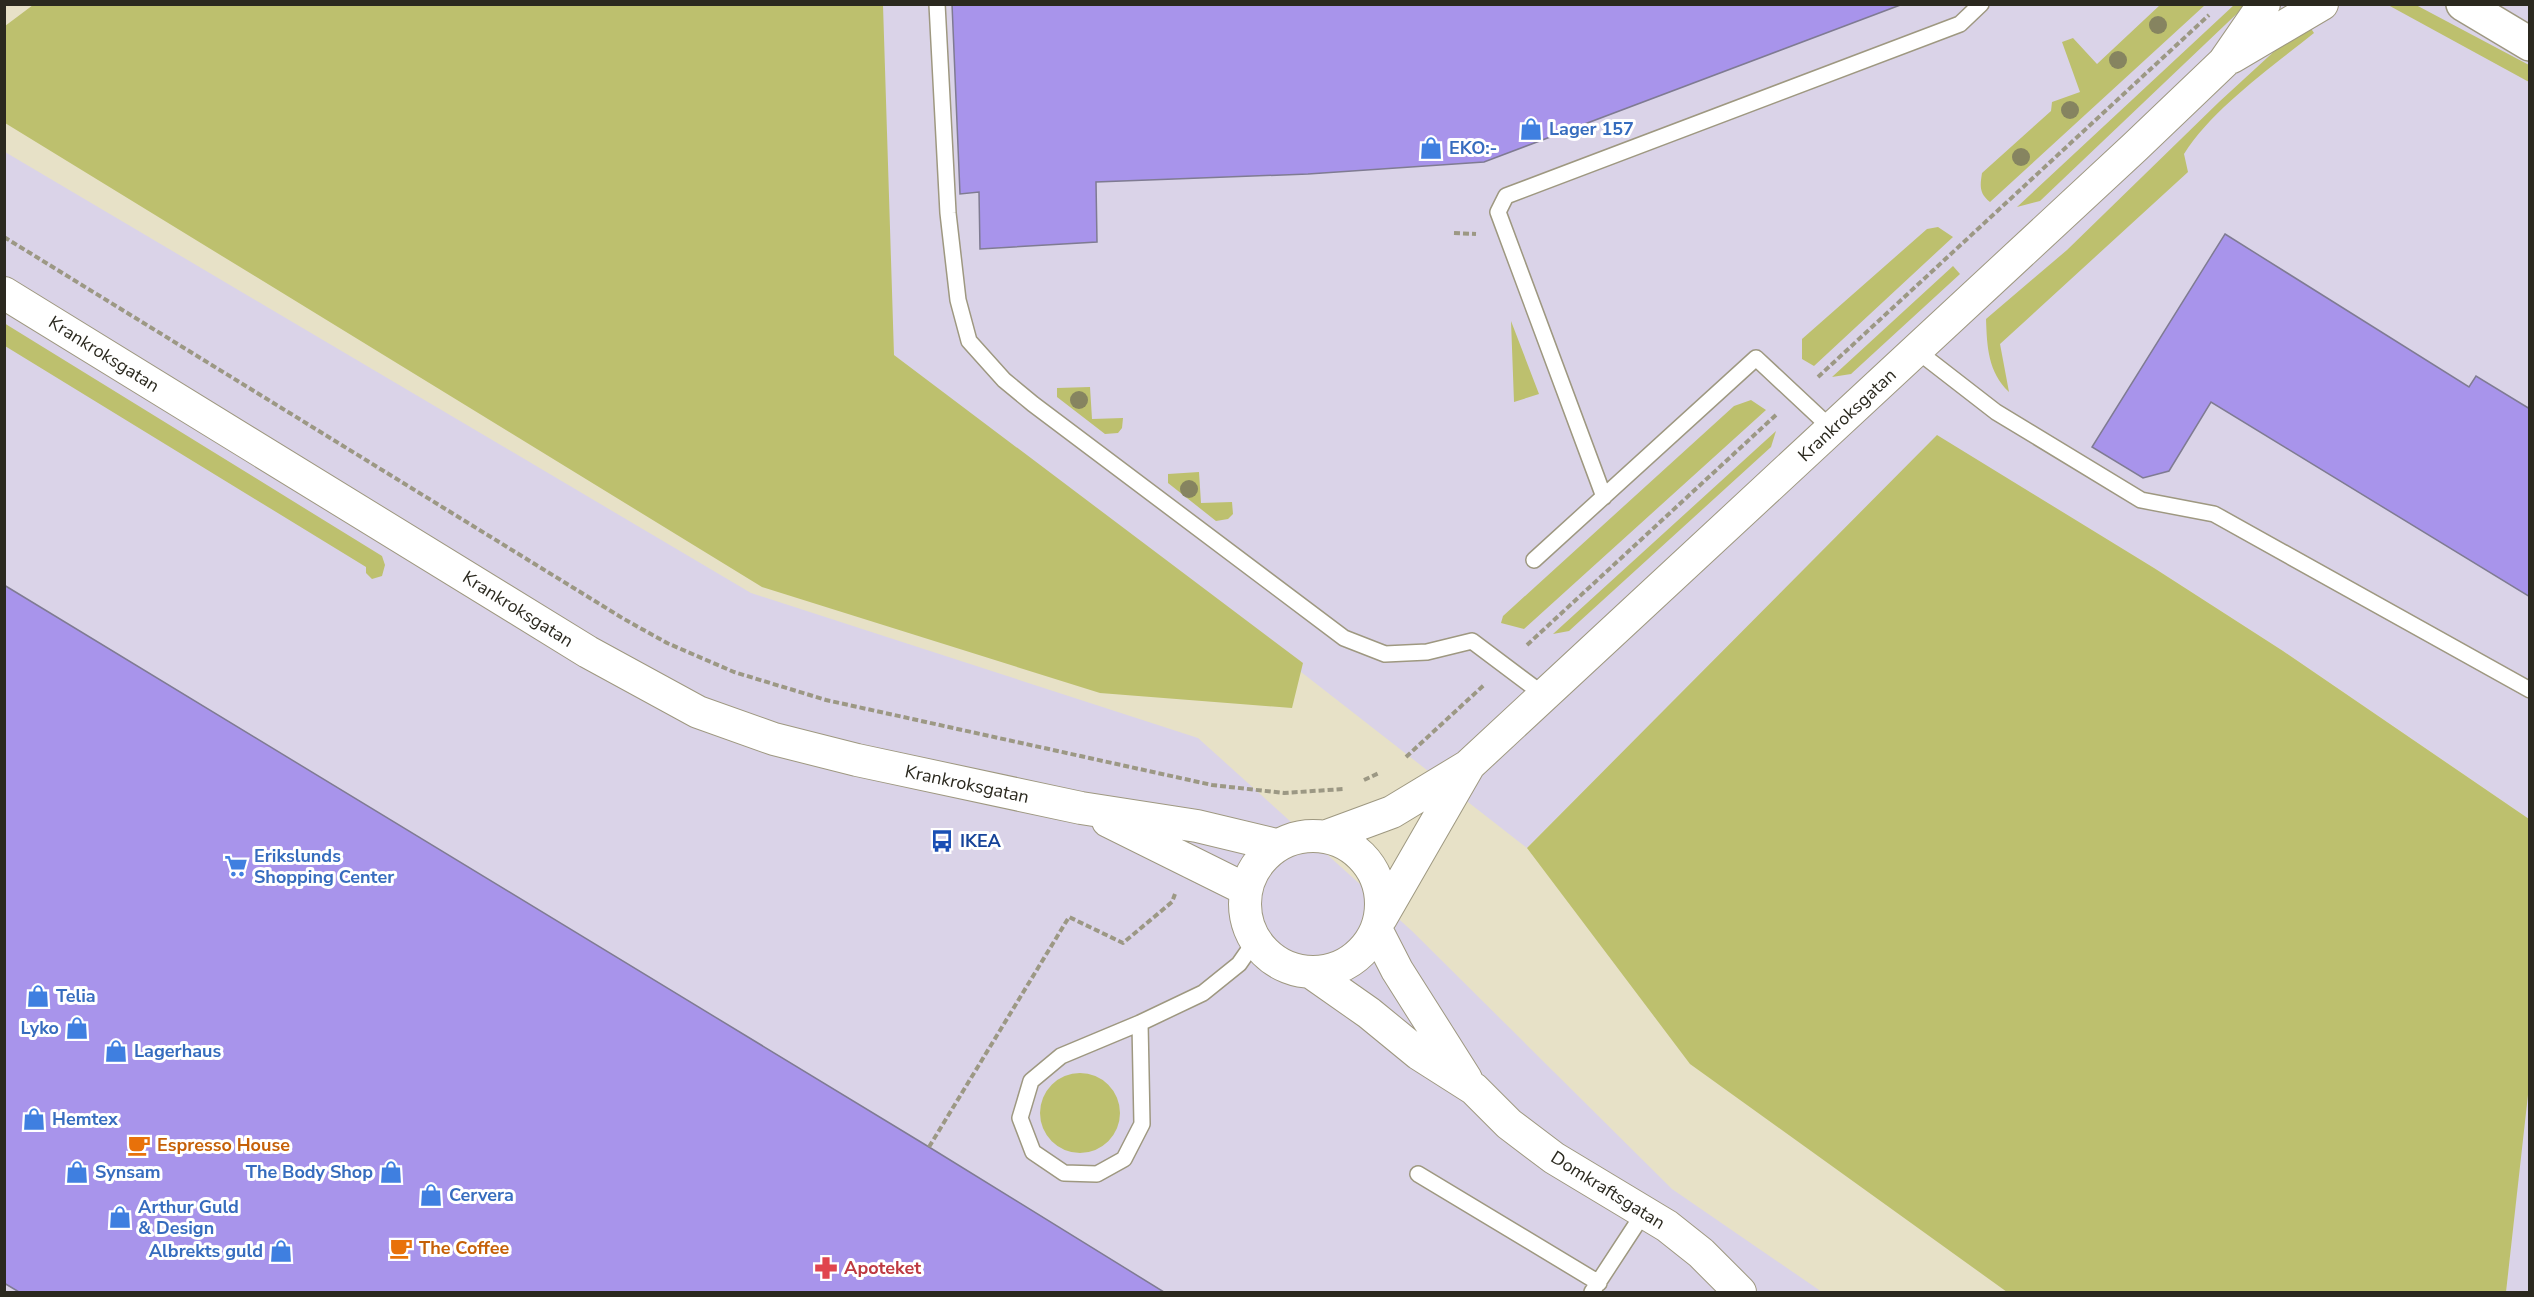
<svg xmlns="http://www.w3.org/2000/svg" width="2534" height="1297" viewBox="0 0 2534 1297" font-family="'Nunito Sans',sans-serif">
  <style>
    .commercial { fill: #dad3e8 }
    .green { fill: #bdc06e }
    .building { fill: #a894eb; stroke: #7f7b92; stroke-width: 1.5 }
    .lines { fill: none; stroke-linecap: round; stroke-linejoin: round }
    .service-casing { stroke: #9e9880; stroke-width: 18 }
    .minor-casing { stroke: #9e9880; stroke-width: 34 }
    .tertiary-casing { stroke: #9e9880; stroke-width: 36 }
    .path { stroke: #9c9884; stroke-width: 4; stroke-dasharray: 6 3; stroke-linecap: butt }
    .service { stroke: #fff; stroke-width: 15 }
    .minor { stroke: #fff; stroke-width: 32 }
    .tertiary { stroke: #fff; stroke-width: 33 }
    .tree { fill: #868460 }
    .labels { text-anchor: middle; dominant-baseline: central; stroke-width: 6; stroke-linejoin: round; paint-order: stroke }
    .shop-label { font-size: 18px; font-weight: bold; fill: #366cbe; stroke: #fff; text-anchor: start }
    .street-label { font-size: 18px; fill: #2b291f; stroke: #fff }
    .transit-label { font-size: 18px; font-weight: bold; fill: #164399; stroke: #fff; text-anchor: start }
    .food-label { font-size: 18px; font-weight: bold; fill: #c56008; stroke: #fff; text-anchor: start }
    .health-label { font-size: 18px; font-weight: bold; fill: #be3a42; stroke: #fff; text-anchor: start }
  </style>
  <rect width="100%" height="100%" fill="#e7e1c7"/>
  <!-- commercial -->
  <path class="commercial" d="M873,5H2529V819L2283,651L2154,568L1937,436L1527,848L894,355Z
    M5,152L751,593L1198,738L1412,931L1672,1189L1822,1292H5Z
    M2529,1077V1292H2506Z"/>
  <!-- green -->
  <path class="green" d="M33,5H883L894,355L1303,663L1292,708L1100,693L762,587L5,123V26Z
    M2160,5H2205L1990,202C1979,193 1980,186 1982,173L2051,111L2052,102L2080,92L2062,42L2073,38L2097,64Z
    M2234,5H2246L2040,201L2017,207Z
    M2388,5H2416L2529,65V82Z
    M2308,24L2314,33C2273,66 2212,109 2184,154L2188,172L2000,344L2009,392C1988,372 1987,347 1986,319L2067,250L2219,102L2280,46Z
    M1938,227L1953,237L1814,366L1802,359V339L1927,229Z
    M1953,266L1960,274L1851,374L1832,377Z
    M1511,321L1539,394L1514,402Z
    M4,323L382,556L385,565L382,576L372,579L366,573V567L5,346Z
    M1090,387L1092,419L1123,418L1122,428L1118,433L1105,434L1057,397V388Z
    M1751,400L1766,410L1524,629L1501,623L1503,616L1734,406Z
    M1776,431L1771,447L1569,631L1553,634Z
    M1937,435L2154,568L2283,651L2529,819L2530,1077L2506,1292H2007L1690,1064L1527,848Z
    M1199,472L1201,503L1232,502L1233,514L1228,519L1216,521L1168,483V474Z
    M1040 1113a40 40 0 1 1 80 0a40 40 0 1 1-80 0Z"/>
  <!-- building -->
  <path class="building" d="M952,4H1903L1484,162L1308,174L1096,182L1097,242L980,249L979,192L960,194Z
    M2225,234L2469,387L2476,376L2530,409V597L2211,402L2169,471L2143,478L2092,447Z
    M4,585L929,1147L1164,1292H19L4,1283Z"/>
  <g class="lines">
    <!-- service casing -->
    <g class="service-casing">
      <path id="service" d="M937,4L948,213L958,300L969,341L1004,380L1033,404L1344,638L1385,654L1427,652L1472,641L1544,695
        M1916,350L1996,412L2141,500L2214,514L2530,690
        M1604,497L1498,212L1506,196L1960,24L1981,4
        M1534,560L1756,358L1832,429
        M1140,1023L1142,1124L1124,1159L1097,1174L1064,1173L1033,1152L1020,1118L1031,1081L1061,1056Z
        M1140,1023L1203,993L1239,964L1255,941
        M1418,1174L1599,1283
        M1592,1292L1645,1211"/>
    </g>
    <!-- minor casing -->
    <g class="minor-casing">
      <path id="minor" d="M2232,57L2322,4
        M4,293L588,652L698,712L774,739L857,760L1081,808L1197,826L1276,845
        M1108,821L1245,889
        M1245 904a68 68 0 1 1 136 0a68 68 0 1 1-136 0Z
        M1327,836L1392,812L1468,766L2135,147L2224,62L2264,4
        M1381,918L1468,767
        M1377,931L1397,970L1466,1079
        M1312,973L1369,1013L1419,1054L1474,1089L1509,1124L1554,1158L1667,1226L1701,1253L1740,1292"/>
    </g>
    <!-- tertiary casing -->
    <g class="tertiary-casing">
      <path id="tertiary" d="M2463,4L2530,44"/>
    </g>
    <!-- path -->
    <path class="path" d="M1454,233L1476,234
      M4,237L624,619L667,643L734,672L826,700L1212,785L1284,793L1343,789
      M1818,377L2209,15
      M1527,645L1777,414
      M1406,757L1484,685
      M1364,780L1379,773
      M929,1147L1069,917L1123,943L1172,902L1175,894"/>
    <!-- service -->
    <use href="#service" class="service"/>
    <!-- minor -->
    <use href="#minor" class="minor"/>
    <!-- tertiary -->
    <use href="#tertiary" class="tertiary"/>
  </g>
  <!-- trees -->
  <g class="tree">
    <circle cx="2158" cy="25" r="9"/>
    <circle cx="2118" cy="60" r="9"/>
    <circle cx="2070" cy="110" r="9"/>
    <circle cx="2021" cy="157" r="9"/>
    <circle cx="1079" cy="400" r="9"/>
    <circle cx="1189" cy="489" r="9"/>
  </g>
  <!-- icons -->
  <defs>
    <g id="shop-bare" transform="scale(1.8)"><path d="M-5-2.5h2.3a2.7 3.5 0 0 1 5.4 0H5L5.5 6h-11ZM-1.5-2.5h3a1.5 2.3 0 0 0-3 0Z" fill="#3f7fe0" stroke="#fff" stroke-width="2.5" paint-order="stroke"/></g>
    <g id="bus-bare" transform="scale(1.8)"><path d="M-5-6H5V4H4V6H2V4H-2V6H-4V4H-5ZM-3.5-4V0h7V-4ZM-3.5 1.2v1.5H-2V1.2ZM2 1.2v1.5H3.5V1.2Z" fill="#1a4fb4" stroke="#fff" stroke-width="2.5" paint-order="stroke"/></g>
    <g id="supermarket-bare" transform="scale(1.8)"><path d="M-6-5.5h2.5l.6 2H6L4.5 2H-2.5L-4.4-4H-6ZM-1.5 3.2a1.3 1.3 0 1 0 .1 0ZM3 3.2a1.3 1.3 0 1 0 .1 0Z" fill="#3f7fe0" stroke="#fff" stroke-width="2.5" paint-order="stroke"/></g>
    <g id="cafe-bare" transform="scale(1.8)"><path d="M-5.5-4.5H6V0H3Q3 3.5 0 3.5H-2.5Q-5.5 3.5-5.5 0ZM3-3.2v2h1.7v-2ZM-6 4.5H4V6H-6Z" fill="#e8710a" stroke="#fff" stroke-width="2.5" paint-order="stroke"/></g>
    <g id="pharmacy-bare" transform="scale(1.8)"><path d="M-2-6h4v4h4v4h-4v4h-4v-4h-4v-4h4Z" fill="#e0444e" stroke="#fff" stroke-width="2.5" paint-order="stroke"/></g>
  </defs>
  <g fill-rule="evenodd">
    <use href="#shop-bare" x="1531" y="129"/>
    <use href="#shop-bare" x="1431" y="148"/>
    <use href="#bus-bare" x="942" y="841"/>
    <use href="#supermarket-bare" x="236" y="866"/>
    <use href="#shop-bare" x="38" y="996"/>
    <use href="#shop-bare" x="77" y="1028"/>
    <use href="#shop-bare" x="116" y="1051"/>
    <use href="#shop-bare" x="34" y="1119"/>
    <use href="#cafe-bare" x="139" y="1145"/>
    <use href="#shop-bare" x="77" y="1172"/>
    <use href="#shop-bare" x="391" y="1172"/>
    <use href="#shop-bare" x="431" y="1195"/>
    <use href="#shop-bare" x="120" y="1217"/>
    <use href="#cafe-bare" x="401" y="1248"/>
    <use href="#shop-bare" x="281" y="1251"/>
    <use href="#pharmacy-bare" x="826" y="1268"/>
  </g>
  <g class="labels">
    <!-- shop labels -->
    <g class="shop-label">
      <text x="1549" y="129">Lager 157</text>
      <text x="1449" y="148">EKO:-</text>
      <text x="254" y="856">Erikslunds<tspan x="254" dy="21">Shopping Center</tspan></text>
      <text x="56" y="996">Telia</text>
      <text x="59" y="1028" text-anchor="end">Lyko</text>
      <text x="134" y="1051">Lagerhaus</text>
      <text x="52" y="1119">Hemtex</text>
      <text x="95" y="1172">Synsam</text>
      <text x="373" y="1172" text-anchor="end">The Body Shop</text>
      <text x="449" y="1195">Cervera</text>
      <text x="138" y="1207">Arthur Guld<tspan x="138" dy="21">&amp; Design</tspan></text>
      <text x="263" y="1251" text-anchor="end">Albrekts guld</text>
    </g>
    <!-- street labels -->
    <g class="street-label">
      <text transform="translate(104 354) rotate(32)">Krankroksgatan</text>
      <text transform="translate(1847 415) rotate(-43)">Krankroksgatan</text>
      <text transform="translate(518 609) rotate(32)">Krankroksgatan</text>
      <text transform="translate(967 784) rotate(12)">Krankroksgatan</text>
      <text transform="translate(1608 1190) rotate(32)">Domkraftsgatan</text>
    </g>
    <!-- transit labels -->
    <g class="transit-label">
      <text x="960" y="841">IKEA</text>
    </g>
    <!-- food labels -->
    <g class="food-label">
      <text x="157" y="1145">Espresso House</text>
      <text x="419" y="1248">The Coffee</text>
    </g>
    <!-- health labels -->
    <g class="health-label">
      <text x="844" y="1268">Apoteket</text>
    </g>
  </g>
  <!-- border -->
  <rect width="2534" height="1297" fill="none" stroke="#2b291f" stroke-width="12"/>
</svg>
